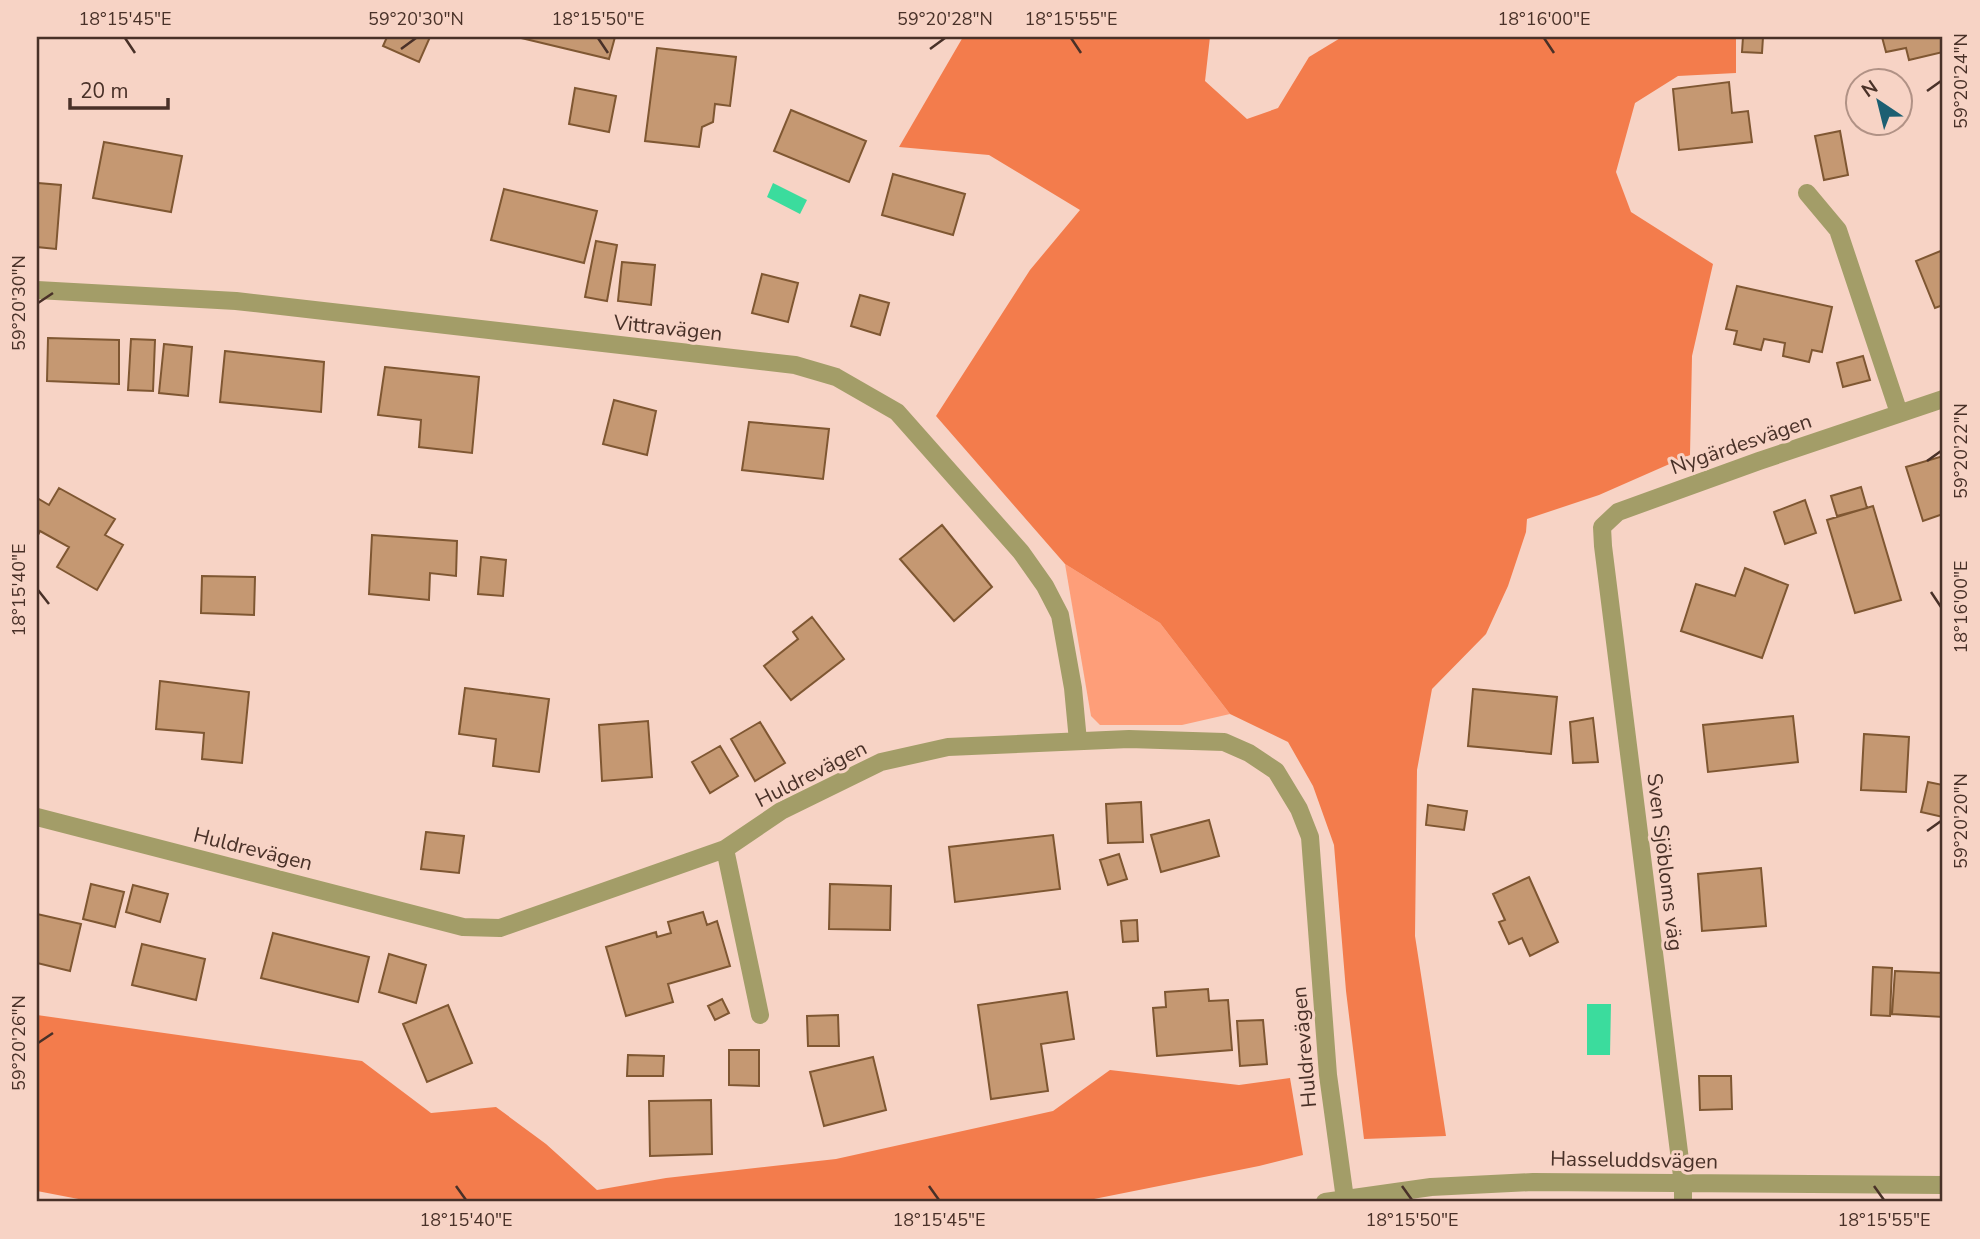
<svg xmlns="http://www.w3.org/2000/svg" width="1980" height="1239" viewBox="0 0 1980 1239" font-family="'Nunito Sans',sans-serif">
  <style>
    .green { fill: #fe9e79 }
    .forest { fill: #f37c4c }
    .water { fill: #3bdc9d }
    .building { fill: #c59872; stroke: #7f5732; stroke-width: 2 }
    .lines { fill: none; stroke-linecap: round; stroke-linejoin: round }
    .minor { stroke: #a39d68; stroke-width: 18 }
    .ticks { fill: none; stroke: #493128; stroke-width: 2.5 }
    .labels { text-anchor: middle; dominant-baseline: central; stroke-width: 6; stroke-linejoin: round; paint-order: stroke }
    .street-label { font-size: 21px; fill: #493128; stroke: #f7d3c5 }
    .neatline { fill: none; stroke: #493128; stroke-width: 2.5 }
    .ticks-label { font-size: 18px; text-anchor: middle; fill: #493128 }
  </style>
  <rect width="100%" height="100%" fill="#f7d3c5"/>
  <!-- green -->
  <path class="green" d="M1065,564L1160,623L1230,714L1182,725H1100L1091,716Z"/>
  <!-- forest -->
  <path class="forest" d="M963,37H1210L1205,81L1247,119L1278,108L1309,57L1342,37H1736V73L1678,76L1635,103L1616,172L1631,212L1713,264L1692,356L1690,455L1599,495L1527,519L1526,532L1508,586L1486,634L1432,689L1417,770L1415,936L1446,1136L1364,1139L1346,991L1334,845L1313,786L1288,742L1230,714L1160,623L1065,564L936,416L1030,270L1080,210L989,155L899,147Z
    M37,1015L362,1061L431,1113L496,1107L546,1144L597,1190L666,1178L836,1159L1053,1111L1110,1070L1239,1085L1290,1078L1303,1155L1259,1166L1079,1202H94L37,1191Z"/>
  <!-- water -->
  <path class="water" d="M773,183L807,200L800,214L767,197Z
    M1611,1004L1610,1055H1587V1004Z"/>
  <!-- building -->
  <path class="building" d="M387,37H430L419,62L383,46Z
    M517,37H615L609,59Z
    M1743,37H1763L1762,53L1742,52Z
    M1882,37H1943V52L1909,60L1906,48L1886,52Z
    M657,48L736,57L730,106L715,104L713,122L702,127L699,147L645,141Z
    M1729,82L1732,113L1748,111L1752,142L1679,150L1673,89Z
    M575,88L616,96L609,132L569,124Z
    M791,110L866,141L849,182L774,151Z
    M1840,131L1848,175L1824,180L1815,136Z
    M104,142L182,156L171,212L93,198Z
    M893,174L965,194L953,235L882,215Z
    M38,183L61,185L56,249L37,247Z
    M504,189L597,211L584,263L491,240Z
    M596,241L617,245L607,301L585,297Z
    M1943,250V305L1935,308L1916,261Z
    M622,262L655,265L651,305L618,301Z
    M762,274L798,283L788,322L752,313Z
    M1737,286L1832,307L1822,352L1812,350L1809,362L1783,356L1785,343L1764,339L1761,350L1734,344L1737,331L1726,329Z
    M860,295L889,303L880,335L851,326Z
    M48,338L119,340V384L47,381Z
    M131,339L155,340L153,391L128,390Z
    M164,344L192,347L188,396L159,393Z
    M225,351L324,362L321,412L220,402Z
    M1863,356L1870,380L1843,387L1837,363Z
    M385,367L479,377L472,453L419,447L421,420L378,415Z
    M614,400L656,411L647,455L603,444Z
    M749,422L829,429L823,479L742,470Z
    M1943,456V514L1923,521L1906,467Z
    M1861,487L1867,508L1837,516L1831,496Z
    M59,488L115,519L105,535L123,545L97,590L57,567L69,547L40,531L37,537V498L49,505Z
    M1805,500L1816,533L1785,544L1774,512Z
    M1873,506L1901,600L1855,613L1827,520Z
    M942,525L992,587L954,621L900,559Z
    M372,535L457,541L456,576L430,573L429,600L369,594Z
    M481,557L506,560L503,596L478,594Z
    M1745,568L1788,585L1762,658L1681,631L1696,584L1735,596Z
    M202,576L255,577L254,615L201,613Z
    M812,617L844,659L791,700L764,666L798,639L793,632Z
    M160,681L249,692L242,763L202,759L204,733L156,729Z
    M465,688L549,699L539,772L493,766L496,739L459,734Z
    M1473,689L1557,697L1551,754L1468,746Z
    M1793,716L1798,762L1708,772L1703,725Z
    M1593,718L1598,762L1573,763L1570,722Z
    M648,721L652,777L602,781L599,725Z
    M760,722L785,763L755,781L731,739Z
    M1864,734L1909,737L1906,792L1861,790Z
    M720,746L738,776L710,793L692,762Z
    M1928,782L1943,785V817L1921,812Z
    M1141,802L1143,842L1108,843L1106,804Z
    M1428,805L1467,811L1464,830L1426,825Z
    M1209,820L1219,856L1161,872L1151,835Z
    M426,832L464,836L459,873L421,869Z
    M1053,835L1060,889L955,902L949,847Z
    M1119,854L1127,879L1108,885L1100,860Z
    M1761,868L1766,926L1702,931L1698,874Z
    M1529,877L1558,942L1530,956L1522,938L1509,944L1499,922L1505,920L1493,894Z
    M91,884L124,892L115,927L83,919Z
    M830,884L891,886L890,930L829,929Z
    M133,885L168,894L160,922L126,912Z
    M703,912L707,925L717,921L730,966L668,984L673,1002L626,1016L606,947L656,932L657,937L671,933L668,922Z
    M37,914L81,924L70,971L37,963Z
    M1137,920L1138,941L1123,942L1121,921Z
    M273,933L369,957L358,1002L261,978Z
    M142,944L205,959L196,1000L132,985Z
    M389,954L426,965L416,1003L379,992Z
    M1873,967L1892,968L1890,1016L1871,1015Z
    M1895,971L1943,973V1017L1892,1014Z
    M1208,989L1209,1001L1228,1000L1232,1050L1157,1056L1153,1008L1166,1007L1165,992Z
    M1067,992L1074,1039L1041,1044L1048,1091L991,1099L978,1005Z
    M722,999L729,1013L715,1020L708,1006Z
    M448,1005L472,1063L427,1082L403,1024Z
    M838,1015L839,1046H808L807,1016Z
    M1263,1020L1267,1064L1240,1066L1237,1021Z
    M729,1050H759V1086L729,1085Z
    M628,1055L664,1056L663,1076H627Z
    M873,1057L886,1110L824,1126L810,1072Z
    M1699,1076H1731L1732,1109L1700,1110Z
    M711,1100L712,1154L650,1156L649,1101Z"/>
  <g class="lines">
    <!-- minor -->
    <path class="minor" d="M1807,193L1838,230L1899,413
      M37,290L236,301L795,365L836,377L897,412L1021,552L1045,586L1060,615L1073,688L1078,741
      M37,817L463,927L500,928L725,849L781,811L881,762L948,747L1129,739L1224,742L1249,753L1276,771L1299,809L1310,837L1328,1075L1345,1199
      M725,849L760,1015
      M1325,1202L1431,1187L1533,1182L1943,1185
      M1683,1202V1184L1603,546L1602,527L1618,512L1759,461L1943,399"/>
  </g>
  <!-- ticks -->
  <path class="ticks" d="M125,38L135,53M598,38L608,53M1071,38L1081,53M1544,38L1554,53M401,49L416,38M930,49L945,38M1927,91L1941,81M38,303L53,293M1927,461L1941,451M38,590L49,604M1931,592L1941,607M1927,831L1941,821M38,1043L53,1033M456,1186L466,1200M929,1186L939,1200M1402,1186L1412,1200M1874,1186L1884,1200"/>
  <g class="labels">
    <!-- street labels -->
    <g class="street-label">
      <text transform="translate(668 328) rotate(6)">Vittravägen</text>
      <text transform="translate(1741 444) rotate(-19)">Nygärdesvägen</text>
      <text transform="translate(811 774) rotate(-27)">Huldrevägen</text>
      <text transform="translate(253 849) rotate(14)">Huldrevägen</text>
      <text transform="translate(1665 862) rotate(83)">Sven Sjöbloms väg</text>
      <text transform="translate(1304 1047) rotate(-95)">Huldrevägen</text>
      <text transform="translate(1634 1160) rotate(1)">Hasseluddsvägen</text>
    </g>
  </g>
  <!-- border -->
  <rect width="1980" height="1239" fill="none" stroke="#f7d3c5" stroke-width="77"/>
  <!-- north arrow -->
  <g transform="translate(1879 102) rotate(325)"><circle r="33" fill="#f7d3c5" stroke="#b19286" stroke-width="2"/>
  <path d="M0-5L12 26L0 18L-12 26Z" fill="#1c5f72"/>
  <text y="-10" font-size="19" font-weight="bold" text-anchor="middle" fill="#493128">N</text>
  </g>
  <!-- scale -->
  <path d="M70 98v10h98v-10" fill="none" stroke="#493128" stroke-width="3.5"/>
  <text x="80" y="98" font-size="21" fill="#493128" stroke="#f7d3c5" stroke-width="5" paint-order="stroke">20 m</text>
  <rect x="38" y="38" width="1903" height="1162" class="neatline"/>
  <g class="ticks-label">
    <text x="125" y="25">18°15'45"E</text>
    <text x="416" y="25">59°20'30"N</text>
    <text x="598" y="25">18°15'50"E</text>
    <text x="945" y="25">59°20'28"N</text>
    <text x="1071" y="25">18°15'55"E</text>
    <text x="1544" y="25">18°16'00"E</text>
    <text transform="translate(1961 81) rotate(-90)" y="6">59°20'24"N</text>
    <text transform="translate(19 303) rotate(-90)" y="6">59°20'30"N</text>
    <text transform="translate(1961 451) rotate(-90)" y="6">59°20'22"N</text>
    <text transform="translate(19 590) rotate(-90)" y="6">18°15'40"E</text>
    <text transform="translate(1961 607) rotate(-90)" y="6">18°16'00"E</text>
    <text transform="translate(1961 821) rotate(-90)" y="6">59°20'20"N</text>
    <text transform="translate(19 1043) rotate(-90)" y="6">59°20'26"N</text>
    <text x="466" y="1226">18°15'40"E</text>
    <text x="939" y="1226">18°15'45"E</text>
    <text x="1412" y="1226">18°15'50"E</text>
    <text x="1884" y="1226">18°15'55"E</text>
  </g>
</svg>
